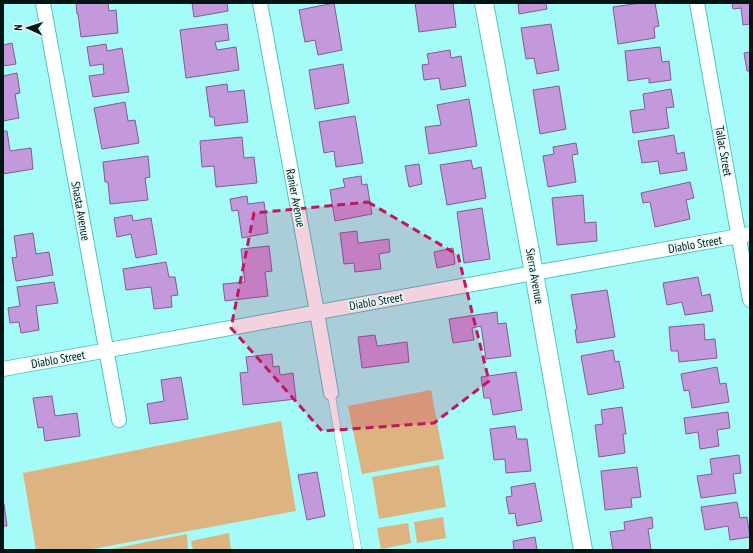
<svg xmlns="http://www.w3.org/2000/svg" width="753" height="553" viewBox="0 0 753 553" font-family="'PT Sans Narrow',sans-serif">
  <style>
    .green { fill: #ddb481 }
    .building { fill: #c399dc; stroke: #825a99 }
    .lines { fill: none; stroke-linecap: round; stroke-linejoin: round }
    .service-casing { stroke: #4fc5c1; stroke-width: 8 }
    .minor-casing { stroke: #4fc5c1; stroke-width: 16 }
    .tertiary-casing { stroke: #4fc5c1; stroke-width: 20 }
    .service { stroke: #fff; stroke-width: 7 }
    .minor { stroke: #fff; stroke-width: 14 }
    .tertiary { stroke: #fff; stroke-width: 18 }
    .marked { fill: #c2185b; fill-opacity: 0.2; stroke: #c2185b; stroke-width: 3; stroke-dasharray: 8 5; stroke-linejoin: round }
    .labels { text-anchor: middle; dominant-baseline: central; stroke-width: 3; stroke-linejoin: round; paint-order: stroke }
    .street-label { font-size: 12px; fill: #001615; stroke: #e7fbfa }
  </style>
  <rect width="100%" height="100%" fill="#a4fbf8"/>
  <!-- green -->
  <path class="green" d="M431,390L444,459L362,474L348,406Z
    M281,421L296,511L87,550H36L23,473Z
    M439,465L446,507L379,519L372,477Z
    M443,517L446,538L417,543L414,522Z
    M408,523L411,543L381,549L377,528Z
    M229,533L231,550H193L191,541Z
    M187,534L188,550H106Z"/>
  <!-- building -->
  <path class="building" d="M76,3H108L109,11L116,10L118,33L81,37L78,14H77Z
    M192,3H227L228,11L194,17Z
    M334,3L342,50L318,55L315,40L305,42L299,10Z
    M415,3H453L456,27L419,32Z
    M518,3H546L547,9L519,14Z
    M640,3H655L659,26L654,27L655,38L618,44L613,7Z
    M732,3H750V24L743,25L741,8L733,9Z
    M227,24L229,40L215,42L217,50L236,47L239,70L186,78L180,30Z
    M551,24L559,70L537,74L534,58L526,59L521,28Z
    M12,43L16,64L3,66V45Z
    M106,44L107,51L122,48L129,92L93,97L89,76L104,74L103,64L90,66L87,47Z
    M660,47L662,62L669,61L671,80L649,83V78L628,81L625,51Z
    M450,50L451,58L461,56L466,86L441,90L439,78L424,80L422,65L429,64L427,54Z
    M750,52V71H747L744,53Z
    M343,64L349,103L315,109L309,70Z
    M17,73L20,93L15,94L19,118L3,121V76Z
    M227,84L228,92L244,90L248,122L215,126L214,117H210L206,87Z
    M559,86L566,129L540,134L533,90Z
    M671,89L674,107L666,108L669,128L633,133L630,111L645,109L643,94Z
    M469,99L477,146L429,154L425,127L441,125L437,105Z
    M125,102L128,121L135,120L139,143L102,149L94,108Z
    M355,116L363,163L336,167L334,151L324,153L319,122Z
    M3,131H7L10,151L31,148L33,169L3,174Z
    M674,135L677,154L684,152L687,170L660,174L658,161L642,163L638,141Z
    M242,137L244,158L254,157L257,183L216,187L214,166L202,167L200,141Z
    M576,143L578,154L572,155L576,182L548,187L543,156L554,154L553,147Z
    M148,156L150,177L145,178L148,200L110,204L108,182H105L103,162Z
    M471,160L473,169L481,167L486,198L447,205L440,165Z
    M419,164L422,184L409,187L405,166Z
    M361,176L362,185L367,184L372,214L335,221L330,190L345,187L343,179Z
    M690,182L694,198L686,200L690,219L655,227L650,202L643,203L641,193Z
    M583,195L585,223L596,222L597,241L557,245L552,198Z
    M247,196L248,204L264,202L268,233L242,238L238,210L232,211L230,199Z
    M482,208L490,259L464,263L457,212Z
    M132,215L133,221L151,218L157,254L136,258L131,234L117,237L114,218Z
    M357,231L358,243L389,239L390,252L379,254L381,269L355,272L354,263L344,264L340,233Z
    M33,233L36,254L49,252L53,275L16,281L12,258L17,257L14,236Z
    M269,246L272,271L265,272L268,296L225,301L223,284L245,282L241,249Z
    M453,248L455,264L437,268L434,252Z
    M166,262L169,277H175L178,295L171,296L172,307L154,309L151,287L126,290L123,269Z
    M698,277L702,296L710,294L713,311L685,315L682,302L667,305L663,283Z
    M54,282L58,303L36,306L39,330L21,333L19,322L10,323L8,308L20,306L17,287Z
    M607,290L615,337L577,343L575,330L577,329L571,295Z
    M497,312L498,324L506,323L511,356L486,359L481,326L472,328L474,340L453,343L449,319Z
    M704,324L705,340L715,339L717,358L679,362L678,351H671L669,327Z
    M375,335L377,346L407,342L409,362L362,368L358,337Z
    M613,350L615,362L619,361L624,388L588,395L581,356Z
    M272,354L273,367L279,366L280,375L293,373L296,399L243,405L240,373L248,372L246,357Z
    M717,367L720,384L726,383L729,402L692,408L689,390L684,391L681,374Z
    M516,372L522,410L493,415L490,398H484L481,377Z
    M181,377L188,419L150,424L147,404L164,401L161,380Z
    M52,396L55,416L77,413L80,436L45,441L43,427L38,428L33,398Z
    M622,407L626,434H623L625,453L599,457L595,425L603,424L601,410Z
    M728,412L730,428L717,430L719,446L700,449L698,432L686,434L684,418Z
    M515,426L517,439H527L531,471L506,473L505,459L494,460L490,429Z
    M739,455L741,473L733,474L736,493L701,498L697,476L712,474L710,459Z
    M637,467L641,497L631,498L632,507L605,510L601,471Z
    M317,472L325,516L307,520L298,475Z
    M535,483L542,521L517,526L515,513L509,514L506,497L512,496L511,487Z
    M737,502L740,518L747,517L750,537L730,540L728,526L705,530L701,507Z
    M3,504H4L7,526H3Z
    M652,517L653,528L648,529L651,550H613L610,532L625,530L624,522Z
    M535,537L537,550H514L513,541Z"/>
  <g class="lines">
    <!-- service casing -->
    <g class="service-casing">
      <path id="service" d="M331,393L358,550"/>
    </g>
    <!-- minor casing -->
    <g class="minor-casing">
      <path id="minor" d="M43,3L119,420
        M260,3L317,312L331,393
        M697,3L750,300
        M3,369L750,234"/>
    </g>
    <!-- tertiary casing -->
    <g class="tertiary-casing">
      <path id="tertiary" d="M484,3L534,273L583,550"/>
    </g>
    <!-- service -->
    <use href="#service" class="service"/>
    <!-- minor -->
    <use href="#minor" class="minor"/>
    <!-- tertiary -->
    <use href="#tertiary" class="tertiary"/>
  </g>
  <!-- marked area -->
  <path class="marked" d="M368,202L458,255L489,381L434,423L322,431L231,328L254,213Z"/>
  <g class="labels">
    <!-- street labels -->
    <g class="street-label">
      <text transform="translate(724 151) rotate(80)">Tallac Street</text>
      <text transform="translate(296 198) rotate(79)">Ranier Avenue</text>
      <text transform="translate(81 211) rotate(80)">Shasta Avenue</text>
      <text transform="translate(695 244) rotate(-10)">Diablo Street</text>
      <text transform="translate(535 276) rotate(80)">Sierra Avenue</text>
      <text transform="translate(376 301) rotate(-10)">Diablo Street</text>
      <text transform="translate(58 359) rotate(-10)">Diablo Street</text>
    </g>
  </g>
  <!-- border -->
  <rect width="753" height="553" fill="none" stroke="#001615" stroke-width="8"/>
  <!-- north arrow -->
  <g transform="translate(28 28) rotate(273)" stroke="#e7fbfa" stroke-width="3" paint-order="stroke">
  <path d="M0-3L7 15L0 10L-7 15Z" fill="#001615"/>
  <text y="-6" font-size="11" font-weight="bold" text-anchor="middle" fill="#001615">N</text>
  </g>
</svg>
